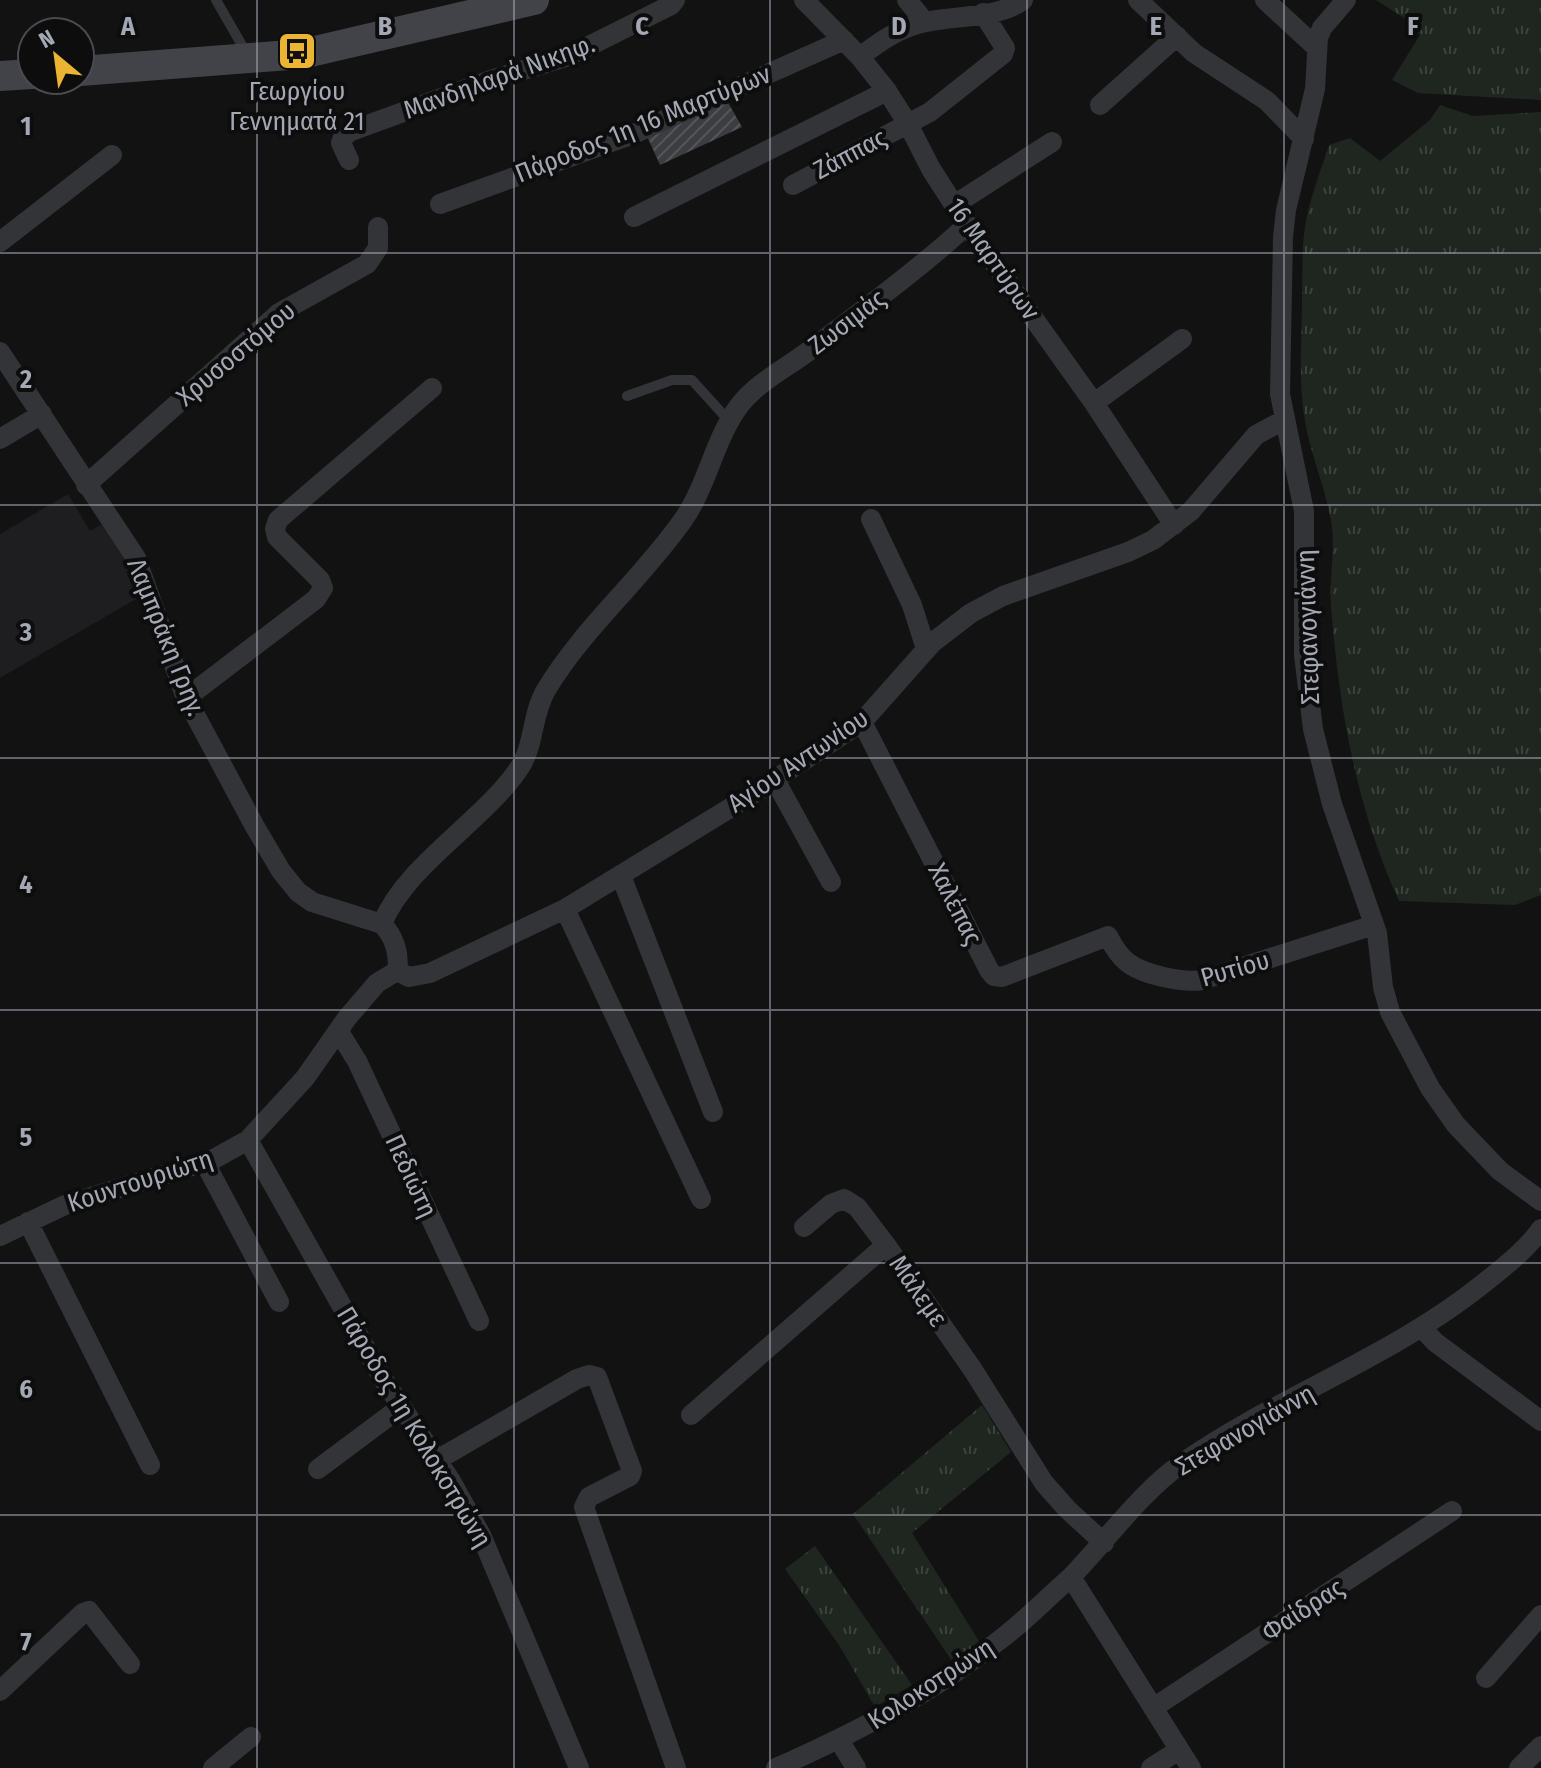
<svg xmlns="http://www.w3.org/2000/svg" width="1541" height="1768" viewBox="0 0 1541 1768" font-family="'Fira Sans Condensed',sans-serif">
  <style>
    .built { fill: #1e1e20 }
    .grass { fill: url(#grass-tufts) }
    .building { fill: url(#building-hatch) }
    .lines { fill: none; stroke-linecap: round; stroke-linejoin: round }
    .lane { stroke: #333438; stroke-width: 10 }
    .street { stroke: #333438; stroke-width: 20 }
    .secondary { stroke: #414348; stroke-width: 30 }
    .grid { fill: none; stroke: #a4a8b4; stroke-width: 2; stroke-opacity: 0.55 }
    .labels { text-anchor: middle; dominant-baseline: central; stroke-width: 8; stroke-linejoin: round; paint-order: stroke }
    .street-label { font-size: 26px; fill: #a4a8b4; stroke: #0d0d0e }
    .poi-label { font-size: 26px; fill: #a4a8b4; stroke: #0d0d0e }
    .grid-label { font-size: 26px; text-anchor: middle; font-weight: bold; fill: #a4a8b4; stroke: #0d0d0e; stroke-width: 8; stroke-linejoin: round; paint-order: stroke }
  </style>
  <defs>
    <pattern id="grass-tufts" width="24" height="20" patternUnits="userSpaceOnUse" patternTransform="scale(2)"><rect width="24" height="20" fill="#1e261f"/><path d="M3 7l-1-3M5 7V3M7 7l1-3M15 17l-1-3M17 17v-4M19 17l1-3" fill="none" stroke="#3c433d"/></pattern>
    <pattern id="building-hatch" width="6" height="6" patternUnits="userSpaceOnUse" patternTransform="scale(2)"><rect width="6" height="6" fill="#3c3d40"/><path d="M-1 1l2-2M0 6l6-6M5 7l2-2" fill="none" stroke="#555659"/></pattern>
  </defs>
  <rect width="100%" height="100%" fill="#121213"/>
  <!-- built -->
  <path class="built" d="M68,494L90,531L102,524L127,553L141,596L0,678V534Z"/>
  <!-- grass -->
  <path class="grass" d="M1376,0H1541V100L1418,93L1392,80L1420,35L1415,25Z
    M1440,105L1473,116L1541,112V895L1515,905L1399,901C1356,807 1339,708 1331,606C1329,580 1335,553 1332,527C1327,491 1311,457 1305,421C1298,382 1302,340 1302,300C1303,274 1301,247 1306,221C1311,195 1321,170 1329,145L1350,138L1380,161L1430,120Z
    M982,1405L1011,1452L912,1533L980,1643L952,1661L853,1514Z
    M815,1546L912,1685L875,1707L839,1645L785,1569Z"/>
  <!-- building -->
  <path class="building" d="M726,99L742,127L660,165L646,134Z"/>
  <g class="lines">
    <!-- lane -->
    <path class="lane" d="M216,0L247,54
      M627,396L672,380H692L730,422"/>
    <!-- street -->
    <path class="street" d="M804,0L860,57L887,91L908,124L931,169L967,225L1094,403L1174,525
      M907,0L925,22
      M1138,0L1194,53L1267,101L1304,139
      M1265,0L1317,48
      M1346,0L1322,28L1318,38L1315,89L1286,210L1283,237L1280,394L1304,511V655L1313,729L1332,804L1377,933L1383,987L1390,1012L1430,1088L1456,1125L1500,1171L1541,1201
      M860,57C880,41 901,27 926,22C956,15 998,19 1023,0
      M1100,105L1177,36
      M349,160L341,143L343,137L351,131L494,79L569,56L671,5L675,0
      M793,185L930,112L1003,54L1005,48L983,13
      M440,204L633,134L844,40
      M954,205L1052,142
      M634,217L887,91
      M0,242L112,155
      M0,352L136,558L186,698L254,825L281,871L298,892L312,902L382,924C394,936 400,954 397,971
      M1094,403L1182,339
      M0,439L42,414
      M86,485L279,313L367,264L378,248V227
      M871,519L912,605L926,649
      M186,698L316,599L323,588L320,580L277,537L275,529L278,520L432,388
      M862,722L989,970L994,976L1002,977L1108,936C1113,946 1118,955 1127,962C1143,975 1183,983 1202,980L1374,925
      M775,780L831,882
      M621,876L713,1112
      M565,909L701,1199
      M382,924C406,865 481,823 518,770C535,747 531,715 546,690C583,628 641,580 683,520C707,486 715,438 739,406C756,383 788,367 810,350C864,309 918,270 967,225
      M397,971L409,977L430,973L565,909L753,794L862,722L932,643L971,613L1003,596L1128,552L1153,540L1191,511L1256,435L1284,420
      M339,1032L357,1061L479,1321
      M248,1140L383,1379L451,1481L481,1535L579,1768
      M205,1163L279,1302
      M28,1222L150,1465
      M804,1227L831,1204L844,1199L857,1207L886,1245
      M0,1236L65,1205L212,1160L248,1140L305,1078L347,1018L377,983L397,971
      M1422,1328L1435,1342L1541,1421
      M691,1415L886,1245L973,1370L1044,1483L1067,1509L1104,1543
      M437,1460L577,1379L589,1375L597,1377L632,1471L630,1476L589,1497L584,1507L676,1768
      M318,1469L401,1407
      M1486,1678L1541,1615
      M0,1691L83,1613L89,1611L130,1664
      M1153,1708L1452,1511
      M839,1740L856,1768
      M213,1768L251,1737
      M776,1768C855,1733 933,1693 1001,1639C1026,1620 1048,1597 1071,1577
      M1151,1768L1179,1750
      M1191,1768L1071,1577C1105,1542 1142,1491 1181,1464C1278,1396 1391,1358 1484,1283C1504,1267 1526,1250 1541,1229
      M1519,1768L1541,1746"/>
    <!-- secondary -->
    <path class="secondary" d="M80,71L302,54L534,0
      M0,76L32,74"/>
  </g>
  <!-- grid -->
  <path class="grid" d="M257,0V1768M514,0V1768M770,0V1768M1027,0V1768M1284,0V1768M0,253H1541M0,505H1541M0,758H1541M0,1010H1541M0,1263H1541M0,1515H1541"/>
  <!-- icons -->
  <defs>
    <g id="bus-square" transform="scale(2)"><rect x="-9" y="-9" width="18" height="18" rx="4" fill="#ebb432" stroke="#0d0d0e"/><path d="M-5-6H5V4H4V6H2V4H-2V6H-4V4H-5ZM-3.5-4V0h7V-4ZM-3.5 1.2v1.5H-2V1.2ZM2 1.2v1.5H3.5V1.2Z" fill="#111"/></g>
  </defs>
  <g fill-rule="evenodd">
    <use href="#bus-square" x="297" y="51"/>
  </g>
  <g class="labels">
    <!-- street labels -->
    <g class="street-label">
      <text transform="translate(499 77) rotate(-20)">Μανδηλαρά Νικηφ.</text>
      <text transform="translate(643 124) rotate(-22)">Πάροδος 1η 16 Μαρτύρων</text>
      <text transform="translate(850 154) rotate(-28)">Ζάππας</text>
      <text transform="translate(993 259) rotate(55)">16 Μαρτύρων</text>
      <text transform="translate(847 322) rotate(-37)">Ζωσιμάς</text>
      <text transform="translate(236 354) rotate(-40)">Χρυσοστόμου</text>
      <text transform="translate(1308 627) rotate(-92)">Στεφανογιάννη</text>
      <text transform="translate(166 637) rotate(68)">Λαμπράκη Γρηγ.</text>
      <text transform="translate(798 761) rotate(-34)">Αγίου Αντωνίου</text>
      <text transform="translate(955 904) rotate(63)">Χαλέπας</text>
      <text transform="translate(1235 969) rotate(-16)">Ρυτίου</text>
      <text transform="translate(411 1176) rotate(65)">Πεδιώτη</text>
      <text transform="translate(140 1181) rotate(-18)">Κουντουριώτη</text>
      <text transform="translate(918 1291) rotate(55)">Μάλεμε</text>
      <text transform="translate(414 1427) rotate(59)">Πάροδος 1η Κολοκοτρώνη</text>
      <text transform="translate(1245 1430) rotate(-30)">Στεφανογιάννη</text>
      <text transform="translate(1303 1610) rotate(-33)">Φαίδρας</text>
      <text transform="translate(931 1684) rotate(-33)">Κολοκοτρώνη</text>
    </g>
    <!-- poi labels -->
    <g class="poi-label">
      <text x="297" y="91">Γεωργίου<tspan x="297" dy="30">Γεννηματά 21</tspan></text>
    </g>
  </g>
  <g class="grid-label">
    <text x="128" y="35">A</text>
    <text x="385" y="35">B</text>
    <text x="642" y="35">C</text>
    <text x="899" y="35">D</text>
    <text x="1156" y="35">E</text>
    <text x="1413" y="35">F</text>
    <text x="26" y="135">1</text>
    <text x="26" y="388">2</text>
    <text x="26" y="641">3</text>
    <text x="26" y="893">4</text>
    <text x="26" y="1146">5</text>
    <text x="26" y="1398">6</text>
    <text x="26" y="1651">7</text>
  </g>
  <!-- north arrow -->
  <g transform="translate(56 56) rotate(331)"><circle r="38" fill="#0d0d0e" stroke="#494b50" stroke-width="2"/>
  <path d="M0-6L14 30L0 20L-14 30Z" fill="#ebb432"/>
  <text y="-12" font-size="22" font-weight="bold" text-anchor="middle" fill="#a4a8b4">N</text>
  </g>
</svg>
